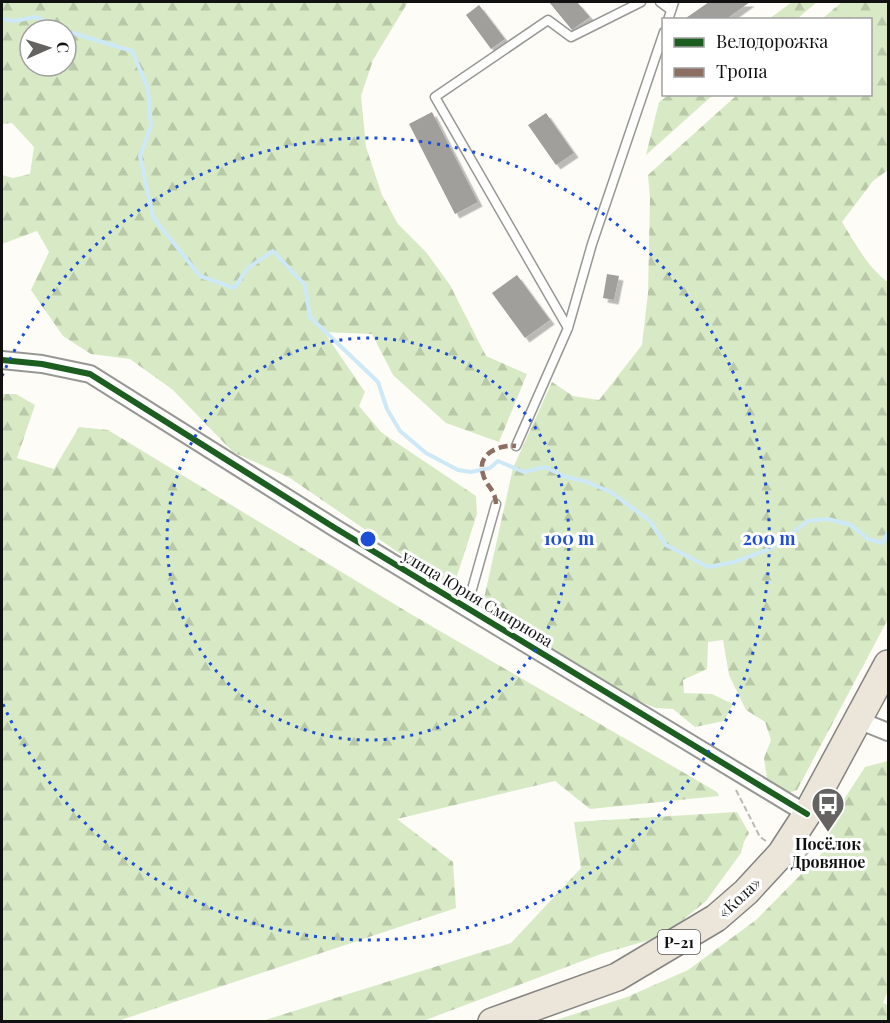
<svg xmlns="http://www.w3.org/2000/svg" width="890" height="1023" viewBox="0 0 890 1023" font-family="'Playfair Display',serif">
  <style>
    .forest { fill: url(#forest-firs); fill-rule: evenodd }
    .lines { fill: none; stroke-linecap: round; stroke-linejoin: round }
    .stream { stroke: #cde8f7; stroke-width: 4 }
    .building { fill: #a19f9c; filter: url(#shadow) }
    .service-casing { stroke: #979795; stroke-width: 11 }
    .minor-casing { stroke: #979795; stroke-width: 20 }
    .trunk-casing { stroke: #858482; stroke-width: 30 }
    .path { stroke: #b9b9b8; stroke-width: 2; stroke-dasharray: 6 3; stroke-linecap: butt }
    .service { stroke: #fffffe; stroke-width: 8 }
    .minor { stroke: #fffffe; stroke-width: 16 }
    .trunk { stroke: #ece5da; stroke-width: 27 }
    .quiet { stroke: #8d6e63; stroke-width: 4.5; stroke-dasharray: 9 4.5; stroke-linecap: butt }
    .cycleway-casing { stroke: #fff; stroke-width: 10 }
    .cycleway { stroke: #1b5e20; stroke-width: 6 }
    .ring { fill: none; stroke: #1d4ed8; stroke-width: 3; stroke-dasharray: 3 6 }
    .labels { text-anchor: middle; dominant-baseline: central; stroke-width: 6; stroke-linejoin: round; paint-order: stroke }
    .shield { fill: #fff; stroke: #585858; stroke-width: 1.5 }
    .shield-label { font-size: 15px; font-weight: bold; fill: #111 }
    .street-label { font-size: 16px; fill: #111; stroke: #fff }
    .poi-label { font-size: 16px; font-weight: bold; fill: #111; stroke: #fff }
    .centre { fill: #1d4ed8; stroke: #fff; stroke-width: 3 }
    .ring-label { font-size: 18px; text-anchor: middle; font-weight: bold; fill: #1d4ed8; stroke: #fff; stroke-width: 6; stroke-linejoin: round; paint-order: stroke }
  </style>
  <defs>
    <pattern id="forest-firs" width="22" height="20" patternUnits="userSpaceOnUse" patternTransform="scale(1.5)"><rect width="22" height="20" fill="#d8eac5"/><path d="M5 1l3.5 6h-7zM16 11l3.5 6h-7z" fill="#b8c8a8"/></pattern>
    <filter id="shadow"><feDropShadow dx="4.5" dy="4.5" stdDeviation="0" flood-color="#0004"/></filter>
  </defs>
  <rect width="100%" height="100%" fill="#fdfcf7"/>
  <!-- forest -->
  <path class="forest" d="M2,2H408L373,60L361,96L366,147L382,195L398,224L426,252L450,285L486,356L527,374L499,442L446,423L393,375L372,334L324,332L365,392L359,406L382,433L476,496L477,514L455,582L437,579L290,478L233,452L173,390L130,359L91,354L63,336L31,290L49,252L37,231L2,244V175L13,178L30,174L34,147L12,123L2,124ZM30,30H66V66H30Z
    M792,2H817L797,19H769Z
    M842,2H888V170L873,181L842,222C855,243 868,268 888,282V619L797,790L789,793L767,778L764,758L771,740L765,722L746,710L729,675L723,640L708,642L707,669L683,680L684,693L712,694L733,704L724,721L695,727L673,709L656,708L615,692L483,603L513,468L552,382L573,396L599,400L642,345L648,293L650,198L648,175L737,95L870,94V20L822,19Z
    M670,94L713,95L646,155L659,102Z
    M2,394H16L35,405L17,458L54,469L79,427L108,430L409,613L717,792L719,796L590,809L555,781L397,819L453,862L456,908L118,1021H2Z
    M888,761V990L883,1003L888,1005V1021H553L627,997L688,970L756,920L825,850L832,818L865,767Z
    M737,812L749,833L744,842L741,853L706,901L663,936L601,954L423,1021L259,1022L511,943L581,868L574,822Z"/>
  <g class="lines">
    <!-- stream -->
    <path class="stream" d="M2,19L14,21L36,17L65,30
      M66,31L132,51L148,89L151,126L140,156L153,217L200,276L234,288L248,268L273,251L305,285L310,317L378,382L387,409L400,431L426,453L458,470L471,472L490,468L498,461L524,472L545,467L566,477L584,481L611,492L650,521L666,545L708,567L734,562L772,548L808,521L828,519L851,525L868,539L882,543L888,533"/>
  </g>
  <!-- building -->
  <path class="building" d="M549,2H577L590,17L572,30Z
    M709,2H750L725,20H683Z
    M479,5L505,39L491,49L466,15Z
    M432,112L478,202L455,214L409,124Z
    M546,113L574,153L556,165L528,125Z
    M607,274L619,276L614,300L603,298Z
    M517,275L550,320L525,338L492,293Z"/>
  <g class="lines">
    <!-- service casing -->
    <g class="service-casing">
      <path id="service" d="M660,2L671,10
        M668,20L674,2
        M568,328L435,97L548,20L571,37L641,2
        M516,446L568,328L592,244L664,32
        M467,607L496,504"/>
    </g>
    <!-- minor casing -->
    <g class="minor-casing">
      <path id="minor" d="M2,360L42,364L90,374L335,528L807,814
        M858,720L888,732"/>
    </g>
    <!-- trunk casing -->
    <g class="trunk-casing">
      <path id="trunk" d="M492,1022L617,977L716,918L746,892L781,854L807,814L888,664"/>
    </g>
    <!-- path -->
    <path class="path" d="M736,790L760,837L766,841
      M805,856L818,840"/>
    <!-- service -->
    <use href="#service" class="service"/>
    <!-- minor -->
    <use href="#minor" class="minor"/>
    <!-- trunk -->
    <use href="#trunk" class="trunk"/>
    <!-- quiet -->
    <path class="quiet" d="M496,504C495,488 486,487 483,474C476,454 500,444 516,446"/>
    <!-- cycleway casing -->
    <g class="cycleway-casing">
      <path id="cycleway" d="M2,360L42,364L90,374L335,528L807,814"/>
    </g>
    <!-- cycleway -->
    <use href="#cycleway" class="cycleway"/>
  </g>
  <!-- distance rings -->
  <g class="ring">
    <circle cx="368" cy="539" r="201"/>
    <path d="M2 376A401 401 0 1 1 2 702"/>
  </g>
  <!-- icons -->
  <defs>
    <g id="bus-pin" transform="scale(1.725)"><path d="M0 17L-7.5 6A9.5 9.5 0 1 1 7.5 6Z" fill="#646362" stroke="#fff"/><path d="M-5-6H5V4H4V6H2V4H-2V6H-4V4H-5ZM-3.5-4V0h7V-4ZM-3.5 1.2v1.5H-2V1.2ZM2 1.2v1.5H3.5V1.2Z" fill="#fff"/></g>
  </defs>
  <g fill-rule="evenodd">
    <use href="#bus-pin" x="828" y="804"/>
  </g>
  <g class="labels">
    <!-- shield labels -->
    <rect class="shield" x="658" y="930" width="42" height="24" rx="4.5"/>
    <g class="shield-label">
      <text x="679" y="942">Р-21</text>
    </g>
    <!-- street labels -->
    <g class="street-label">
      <text transform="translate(478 598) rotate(31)">улица Юрия Смирнова</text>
      <text transform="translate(739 897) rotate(-43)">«Кола»</text>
    </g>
    <!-- poi labels -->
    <g class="poi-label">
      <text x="828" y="843">Посёлок<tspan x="828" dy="18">Дровяное</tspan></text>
    </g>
  </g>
  <circle cx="368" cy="539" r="9" class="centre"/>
  <g class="ring-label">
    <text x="569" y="545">100 m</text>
    <text x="769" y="545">200 m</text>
  </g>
  <!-- border -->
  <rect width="890" height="1023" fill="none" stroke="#111111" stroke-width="6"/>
  <!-- legend -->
  <rect x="662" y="18" width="210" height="78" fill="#ffffff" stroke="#a0a0a0" stroke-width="1.5"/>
  <rect x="674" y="38" width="30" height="9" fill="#1b5e20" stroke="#a0a0a0" stroke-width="1.5"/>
  <text x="716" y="48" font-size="18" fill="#111111">Велодорожка</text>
  <rect x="674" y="68" width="30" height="9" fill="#8d6e63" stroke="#a0a0a0" stroke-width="1.5"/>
  <text x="716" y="78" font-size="18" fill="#111111">Тропа</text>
  <!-- north arrow -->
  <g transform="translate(48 48) rotate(87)"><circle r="28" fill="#ffffff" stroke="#a0a0a0" stroke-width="1.5"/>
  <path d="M0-4.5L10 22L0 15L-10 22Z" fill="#646362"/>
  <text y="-9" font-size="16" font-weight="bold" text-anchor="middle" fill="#111111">С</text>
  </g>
</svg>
